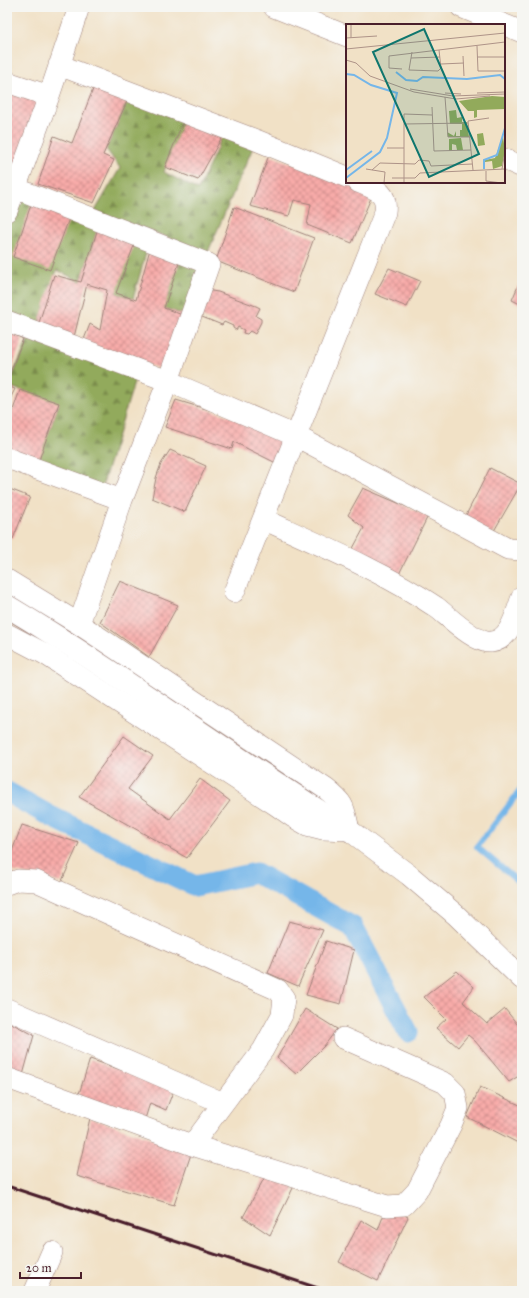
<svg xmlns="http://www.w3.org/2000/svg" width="529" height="1298" viewBox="0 0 529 1298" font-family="'IM FELL Great Primer',serif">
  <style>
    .forest { fill: url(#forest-firs); stroke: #6e6443 }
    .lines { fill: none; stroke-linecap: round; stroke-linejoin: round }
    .stream { stroke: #75b6e9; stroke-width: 6 }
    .canal { stroke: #75b6e9; stroke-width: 21 }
    .building { fill: url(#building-cross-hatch) }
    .minor-casing { stroke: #9e8078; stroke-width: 22 }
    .highway-casing { stroke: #9e8078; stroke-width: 24 }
    .minor { stroke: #fff; stroke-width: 21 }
    .highway { stroke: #fff; stroke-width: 22 }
    .rail { stroke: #4a1f2b; stroke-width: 3 }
    .inset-river { fill: none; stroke: #75b6e9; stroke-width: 2 }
    .inset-road { fill: none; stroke: #ae9388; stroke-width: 1 }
    .view { fill: #0f766e; fill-opacity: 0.15; stroke: #0f766e; stroke-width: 2 }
    .inset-edge { fill: none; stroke: #4a1f2b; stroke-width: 2 }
  </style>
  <defs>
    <pattern id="forest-firs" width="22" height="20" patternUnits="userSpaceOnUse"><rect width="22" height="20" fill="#92aa5b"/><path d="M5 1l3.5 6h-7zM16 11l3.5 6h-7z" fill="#798a4b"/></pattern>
    <pattern id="building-cross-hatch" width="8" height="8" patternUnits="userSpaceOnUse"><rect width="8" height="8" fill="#f8aba9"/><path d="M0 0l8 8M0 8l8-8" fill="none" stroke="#cb8b8a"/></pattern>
  </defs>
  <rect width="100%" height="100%" fill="#f6f6f2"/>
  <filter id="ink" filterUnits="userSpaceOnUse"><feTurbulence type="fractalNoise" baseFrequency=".025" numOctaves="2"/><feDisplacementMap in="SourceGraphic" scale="8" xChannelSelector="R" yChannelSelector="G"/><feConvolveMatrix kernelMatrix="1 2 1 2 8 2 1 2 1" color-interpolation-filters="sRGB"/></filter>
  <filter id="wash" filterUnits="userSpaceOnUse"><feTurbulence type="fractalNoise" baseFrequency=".012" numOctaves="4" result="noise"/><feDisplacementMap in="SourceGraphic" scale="16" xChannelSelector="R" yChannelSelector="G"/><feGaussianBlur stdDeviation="0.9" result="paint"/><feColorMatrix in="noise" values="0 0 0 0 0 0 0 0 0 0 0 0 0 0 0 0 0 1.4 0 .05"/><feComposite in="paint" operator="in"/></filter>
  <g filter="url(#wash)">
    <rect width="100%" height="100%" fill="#f1e1c6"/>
    <!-- forest -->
    <path class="forest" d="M129,97L184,119L164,172L198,190L222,137L254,145L208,252L95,211L120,168L106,149Z
      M19,189L209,264L191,317L164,308L148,246L133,299L116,293L98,228L81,282L57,270L38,326L7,316V224Z
      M28,340L138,370L100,493L35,468L59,404L8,386Z"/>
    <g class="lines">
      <!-- stream -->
      <path class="stream" d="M522,788L477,847L522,885"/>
      <!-- canal -->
      <path class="canal" d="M7,792L50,816L195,886L256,873L353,927L408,1032"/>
    </g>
    <g id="blocks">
      <!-- building -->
      <path class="building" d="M97,79L129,97L103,155L114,160L94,203L38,184L54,136L72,143Z
        M7,87L40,99L7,209Z
        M184,119L222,137L198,180L165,167Z
        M269,155L373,193L352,243L307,225L311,204L294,200L289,216L250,206Z
        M33,199L70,216L50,270L13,257Z
        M234,207L314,238L294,292L216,261Z
        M98,228L135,243L116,293L136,300L150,249L180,260L164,308L185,316L172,373L83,342L90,324L100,330L107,290L87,284L74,337L38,326L54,275L81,282Z
        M389,268L420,281L407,307L375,294Z
        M521,279L522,280V305L512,300Z
        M205,290L218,292L256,306L260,308L256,316L261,319V322L255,334L250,331L247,334L243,333L244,330L238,327L236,330L233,328V326L224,322L222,325L197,315Z
        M7,331L23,339L7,381Z
        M7,386L15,389L7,405Z
        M20,390L59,403L39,460L7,450V427Z
        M176,400L239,419L294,443L280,465L234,442L232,449L165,427Z
        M170,450L206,466L185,512L152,498L156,478L161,464Z
        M490,468L521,484L491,536L463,521Z
        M7,488L30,497L13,539L7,536Z
        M363,488L428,516L398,576L351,552L364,528L348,515Z
        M120,581L178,605L149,657L100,622Z
        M124,736L153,756L128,789L170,819L200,779L230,801L187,858L79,797Z
        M22,825L79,843L61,883L7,870V864Z
        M289,921L323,930L298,986L268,973Z
        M326,941L354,950L341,1004L306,995Z
        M457,971L474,987L463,1002L487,1024L505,1009L522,1030V1074L509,1082L475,1041L468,1035L458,1047L436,1028L446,1019L424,997Z
        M305,1009L337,1029L324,1046L296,1074L277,1058Z
        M7,1021L34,1035L23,1075L7,1071Z
        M90,1059L174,1089L166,1110L150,1103L145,1119L78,1097Z
        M480,1087L522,1106V1145L467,1117Z
        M90,1118L192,1151L174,1205L77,1176Z
        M267,1173L294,1186L270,1235L243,1217Z
        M387,1206L408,1217L378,1281L339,1262L361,1220L378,1230Z"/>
    </g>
  </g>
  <g filter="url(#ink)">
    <use href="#blocks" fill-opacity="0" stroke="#9e8078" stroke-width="1"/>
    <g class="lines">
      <!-- minor casing -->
      <g class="minor-casing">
        <path id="minor" d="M274,7L347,36
          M461,7L522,32
          M59,65L256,140L347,177
          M7,82L49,96
          M504,159L522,167
          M15,188L209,264L168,381L122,500L79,624
          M7,211L49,96L79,7
          M7,321L168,381L296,436L508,549L522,550
          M7,458L122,500
          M263,519C322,546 382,571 436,607C448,616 476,644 491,642C511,640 516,612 522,597
          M7,580L79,624L326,789C345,804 344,807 349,830
          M234,592L385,212C388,191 375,189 358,182
          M7,634L45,654L276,805L293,817L307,825L323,829L349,830L409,875L456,915L522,979
          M7,884L18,880L36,881L278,990L284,998L282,1015L263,1050L192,1145
          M7,1009L223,1103
          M7,1078L192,1145L387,1206L404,1205L417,1191L451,1125L458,1108L455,1093L445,1083L343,1038
          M35,1291L52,1252"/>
      </g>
      <!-- highway casing -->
      <g class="highway-casing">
        <path id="highway" d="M7,606C124,676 233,758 349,830"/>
      </g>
      <!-- minor -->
      <use href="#minor" class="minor"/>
      <!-- highway -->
      <use href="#highway" class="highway"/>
      <!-- rail -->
      <path class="rail" d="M7,1186L327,1291"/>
    </g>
  </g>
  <!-- overview -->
  <g transform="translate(346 24)">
    <rect width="159" height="159" fill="#f1e1c6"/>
    <path d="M146,72L159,73V85L131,86V93L128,94V87H122L113,77ZM110,86L111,94L116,93V98H121L123,113H102L101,108L108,112L110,107V112H114V106H116V100H104L103,87ZM137,109L139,121L132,122L131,110ZM157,112L159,127L156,142L147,145L146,137L139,138V136L149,134ZM115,114L117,126H111L110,121L106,120V127H103V115Z" fill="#92aa5b"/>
    <path class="inset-river" d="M50,48L60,56L71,57L77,53L121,55L154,51L159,55M0,50L8,51L25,61L51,69L41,114L34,128L0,154M138,145V136L151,131L159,104M0,146L26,127"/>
    <path class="inset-road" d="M0,14L31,12M5,14V0M131,22L132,47H159M0,25L159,9M66,28L63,46L92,47L95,44L93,26M117,32L118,52M131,33H159M65,34L94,33M0,36L10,39L24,52L68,68L110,75L144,72M95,40L118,39M56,45L43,44V32L159,18M64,65L107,72L159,70M99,69L115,70M131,69L159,68M99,73L102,113H124M86,83L88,127L125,126M58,100L122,99M41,124H58M20,145L39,148L38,159M156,145L159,127M26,146L34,139L69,140L73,136L83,137L85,142L126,140M127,146L122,97L143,94M140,147V157L156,159M46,154H69L74,149L159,145M58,159V90L86,91"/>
    <path class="view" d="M78,5L133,130L83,153L27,28Z"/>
    <rect width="159" height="159" class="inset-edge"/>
  </g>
  <!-- margin -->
  <rect width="529" height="1298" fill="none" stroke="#f6f6f2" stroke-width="24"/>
  <!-- scale -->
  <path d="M20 1272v6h61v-6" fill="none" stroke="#4a1f2b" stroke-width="2"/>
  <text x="26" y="1272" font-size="12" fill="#4a1f2b" stroke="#f6f6f2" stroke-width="3" paint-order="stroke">20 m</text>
</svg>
